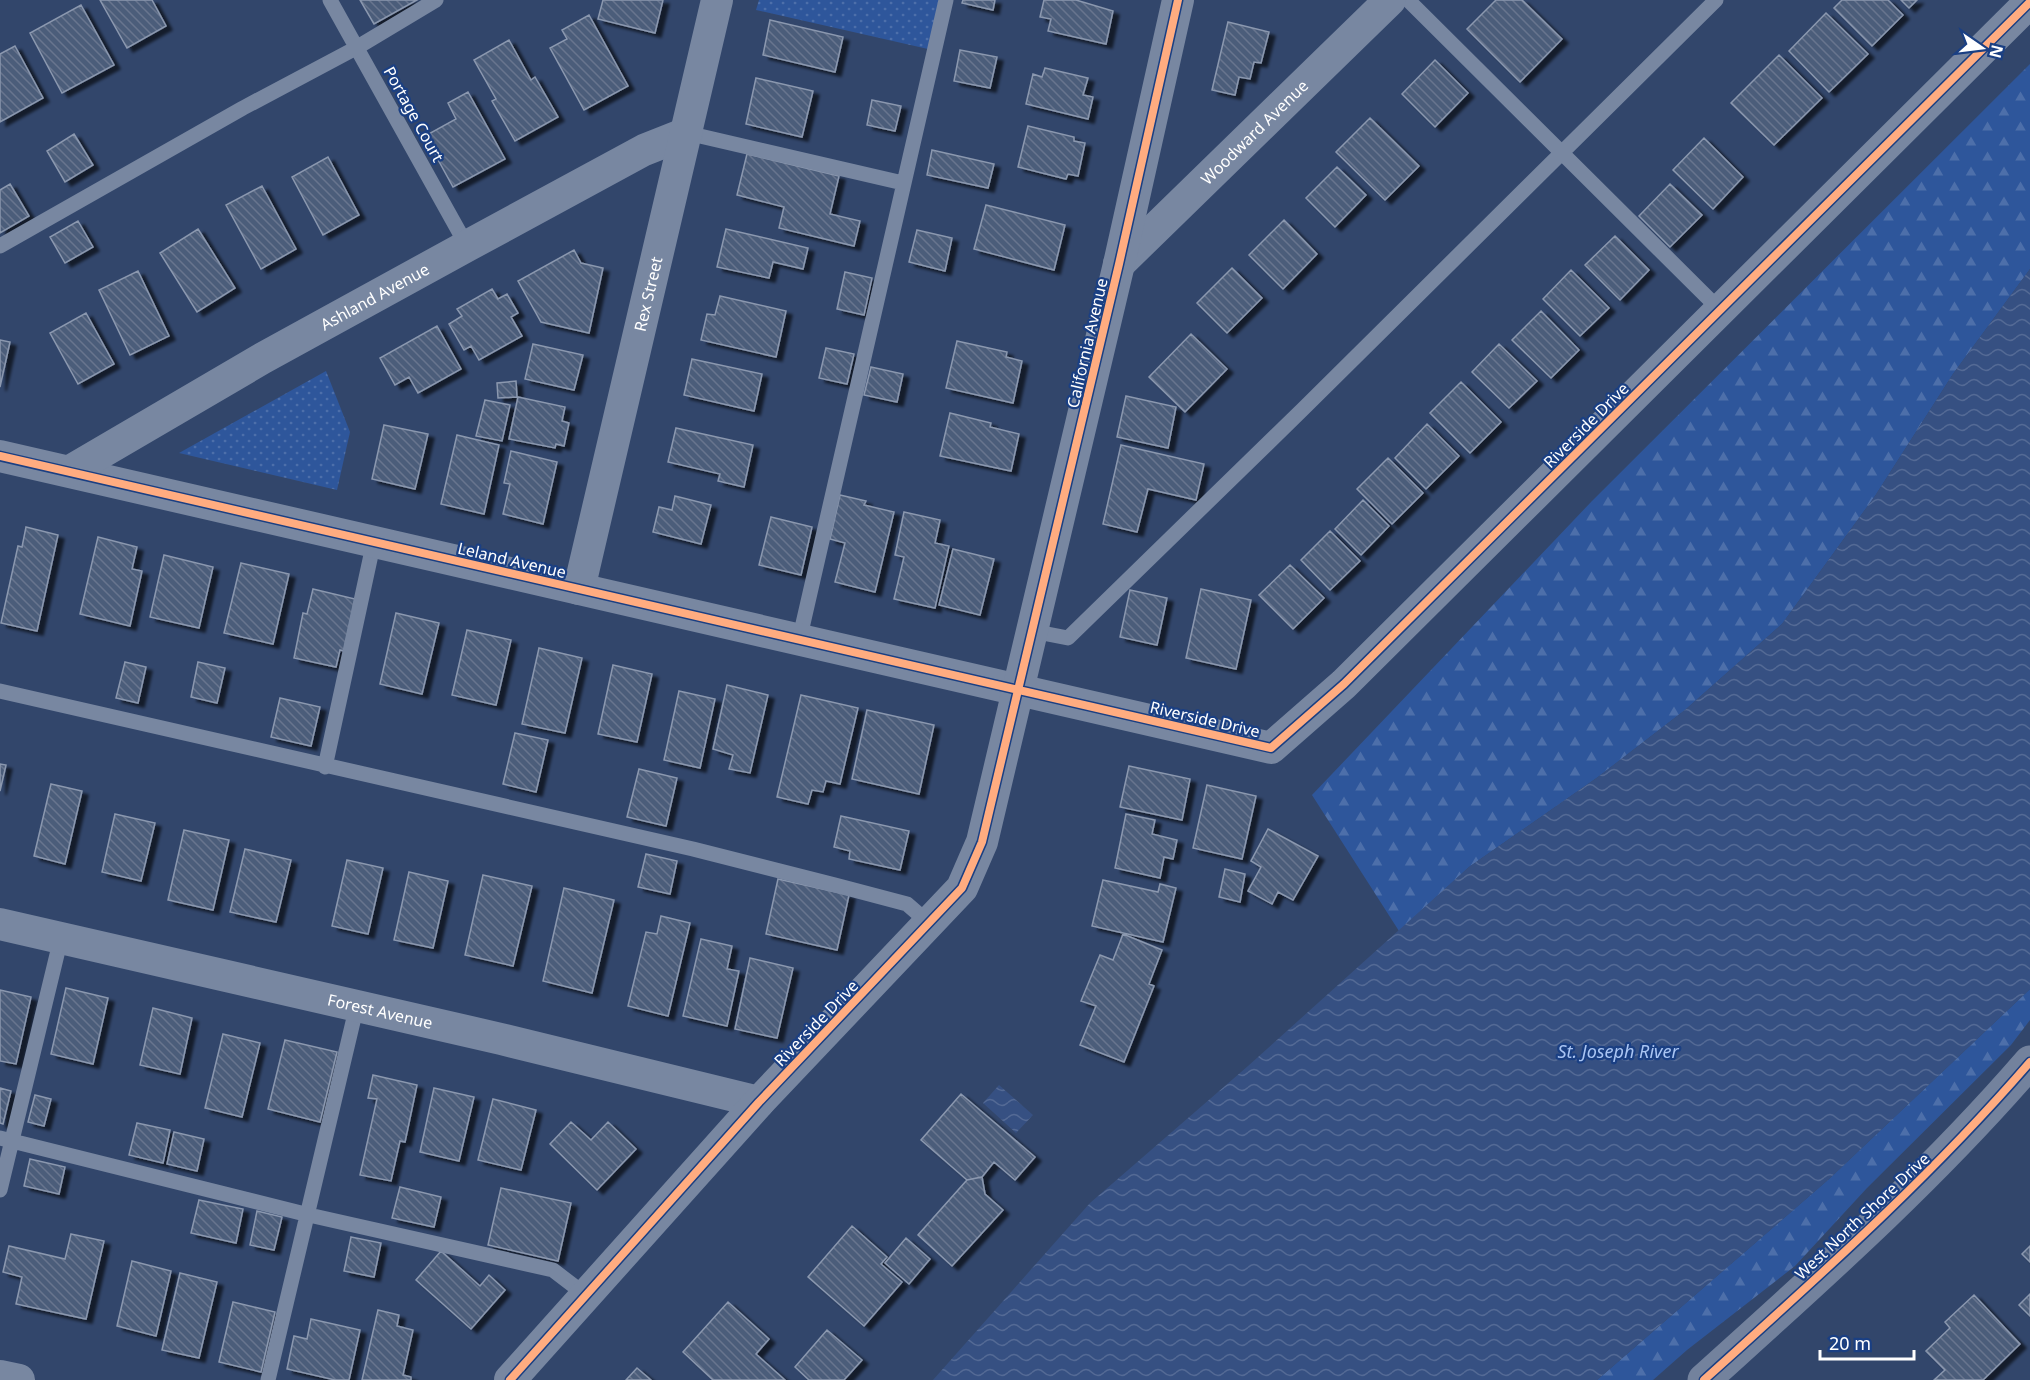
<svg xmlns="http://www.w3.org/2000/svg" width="2030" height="1380" viewBox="0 0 2030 1380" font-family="'Noto Sans',sans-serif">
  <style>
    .grass { fill: url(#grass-dots) }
    .forest { fill: url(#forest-firs) }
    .water { fill: url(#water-waves) }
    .building { fill: url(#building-back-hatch); stroke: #8b98af; stroke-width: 1.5; filter: url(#shadow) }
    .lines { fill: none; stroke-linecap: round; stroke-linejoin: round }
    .lane { stroke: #7887a1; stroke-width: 15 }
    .street { stroke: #7887a1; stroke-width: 32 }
    .secondary { stroke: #73829d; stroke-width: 33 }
    .cycleway-casing { stroke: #1a3f83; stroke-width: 11 }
    .cycleway { stroke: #ffac80; stroke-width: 8 }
    .labels { text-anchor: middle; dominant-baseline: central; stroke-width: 4.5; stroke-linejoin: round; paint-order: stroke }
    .street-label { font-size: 16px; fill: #fff; stroke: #1a3f83 }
    .water-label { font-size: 18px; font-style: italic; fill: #aac5f3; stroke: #1a3f83 }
  </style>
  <defs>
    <pattern id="grass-dots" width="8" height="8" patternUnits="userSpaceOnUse" patternTransform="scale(1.5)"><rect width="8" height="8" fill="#2e569b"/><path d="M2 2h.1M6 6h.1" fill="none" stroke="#4d6faa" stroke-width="1.8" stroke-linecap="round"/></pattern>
    <pattern id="forest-firs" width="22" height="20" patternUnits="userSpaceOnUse" patternTransform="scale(1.5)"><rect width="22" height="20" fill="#2e569b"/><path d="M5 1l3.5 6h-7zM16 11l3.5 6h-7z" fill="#4d6faa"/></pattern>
    <pattern id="water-waves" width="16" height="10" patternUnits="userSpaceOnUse" patternTransform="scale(1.5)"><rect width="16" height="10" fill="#365082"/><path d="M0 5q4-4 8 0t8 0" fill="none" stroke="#546a95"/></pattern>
    <pattern id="building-back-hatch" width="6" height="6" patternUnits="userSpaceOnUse" patternTransform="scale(1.5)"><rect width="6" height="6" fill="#4c5d7a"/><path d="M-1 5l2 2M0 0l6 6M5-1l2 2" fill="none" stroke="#67758e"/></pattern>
    <filter id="shadow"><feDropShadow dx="6" dy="4" stdDeviation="1.5" flood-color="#0009"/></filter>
  </defs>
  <rect width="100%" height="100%" fill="#32466b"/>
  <!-- grass -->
  <path class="grass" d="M759,0H940L928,49L756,10Z
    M326,371L350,432L337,490L179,453Z"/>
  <!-- forest -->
  <path class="forest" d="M2030,64V269L1953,374L1875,496L1782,624L1685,710L1598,777L1469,867L1399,931L1312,795L1592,501Z
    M2030,989V1020L2011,1045L1867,1188L1795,1266L1687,1350L1653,1380H1597L1829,1179Z"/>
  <!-- water -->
  <path class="water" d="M2030,269V989L1829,1179L1597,1380H933L1090,1203L1248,1066L1469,867L1598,777L1685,710L1782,624L1875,496L1953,374Z
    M999,1085L1033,1115L1016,1133L983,1103Z"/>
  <!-- building -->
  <path class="building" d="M100,0H152L166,26L127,48Z
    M360,0H417L374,24Z
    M603,0H663L655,33L598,19Z
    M963,0H995L993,10L962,3Z
    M1044,0H1076L1113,11L1106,44L1048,31L1051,19L1040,17Z
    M1496,0H1522L1562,39L1520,82L1467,29Z
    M1842,0H1888L1903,15L1872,46L1834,8Z
    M1901,0H1917L1909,8Z
    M81,5L114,65L62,93L30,33Z
    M1826,13L1868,54L1829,92L1789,51Z
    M589,15L628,86L584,110L550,48L567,39L562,30Z
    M770,20L843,37L835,72L763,55Z
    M1228,22L1269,32L1261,63L1254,62L1250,79L1239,77L1235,95L1212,90Z
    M509,40L531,80L535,77L558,117L515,141L492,101L496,99L474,60Z
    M15,46L43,98L0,122V54Z
    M960,50L997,57L990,88L954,81Z
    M1779,55L1822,98L1774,145L1731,103Z
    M1435,60L1468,93L1435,127L1402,94Z
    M1045,68L1088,78L1083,95L1093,97L1088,119L1026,104L1033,74L1042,77Z
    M756,78L813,91L802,137L746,124Z
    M468,92L505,159L453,187L425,136L456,119L448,103Z
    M872,100L901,106L895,131L867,125Z
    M1370,118L1419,166L1385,200L1336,152Z
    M1028,126L1074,137V141L1085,143L1078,176L1068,174L1066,179L1018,167Z
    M74,134L93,165L65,182L47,151Z
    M1704,138L1743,177L1713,209L1673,170Z
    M932,150L994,164L988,188L927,175Z
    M747,154L839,176L830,214L860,221L854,246L779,228L784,207L737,195Z
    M328,157L359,215L323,235L292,177Z
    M1337,167L1366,195L1335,227L1306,198Z
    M10,184L29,216L0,233V190Z
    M1670,184L1702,215L1670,247L1639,216Z
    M262,186L296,249L261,269L226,205Z
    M986,205L1065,225L1054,270L974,249Z
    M1284,220L1317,254L1283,289L1249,255Z
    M78,221L93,247L65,263L50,237Z
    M198,229L235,288L197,312L160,253Z
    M726,229L808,248L803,269L773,262L769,278L717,267Z
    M917,230L952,238L945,271L909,262Z
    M1615,236L1649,270L1620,300L1585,265Z
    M574,250L581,263L603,268L589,333L541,322L518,281Z
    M1232,268L1262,298L1227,333L1197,303Z
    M1571,270L1609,308L1580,336L1543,299Z
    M138,271L169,336L130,355L99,290Z
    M845,272L872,278L864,315L837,309Z
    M492,289L498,299L507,294L518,313L511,317L522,336L479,360L471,346L464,350L449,324L462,316L457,309Z
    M720,296L786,311L776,357L701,340L707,314L715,315Z
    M1541,311L1579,350L1551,378L1512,340Z
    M86,313L114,364L78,384L50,333Z
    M437,326L461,369L418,393L409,377L395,385L380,358Z
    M1191,334L1227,369L1185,412L1149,377Z
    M0,340L10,342L0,387Z
    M957,341L1007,352L1006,357L1022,361L1013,403L946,388Z
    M533,344L583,355L574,390L525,379Z
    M1499,344L1537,381L1509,408L1472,372Z
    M826,348L854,354L847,384L819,378Z
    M692,359L762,374L754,411L684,395Z
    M871,367L903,374L897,402L864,395Z
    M516,381L517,397L498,398L497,383Z
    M1461,382L1501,422L1470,453L1430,413Z
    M1126,396L1176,407L1168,448L1117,437Z
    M518,397L565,407L562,421L569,423L564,446L556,444L555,448L509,439Z
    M485,400L510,405L502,441L476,436Z
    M950,413L991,423L990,427L1019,434L1011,471L940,456Z
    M1427,424L1459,456L1426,489L1395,458Z
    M384,425L428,434L415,489L372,479Z
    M676,428L753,445L744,487L718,481L720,474L668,462Z
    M457,435L499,445L484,514L441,504Z
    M1121,445L1204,464L1196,500L1148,489L1137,532L1103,524Z
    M511,451L557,462L543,524L503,514L510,484L504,483Z
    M1388,458L1423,493L1392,524L1357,489Z
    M840,495L866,501L864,505L894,512L875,592L835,582L845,543L830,539Z
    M675,496L711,505L701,544L653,532L659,507L672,510Z
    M1363,500L1389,526L1361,555L1335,529Z
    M904,512L940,520L935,543L949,546L935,608L894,599L904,557L895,555Z
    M771,517L812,527L801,575L759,565Z
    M26,527L58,535L37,631L1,623L18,546L22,547Z
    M1330,531L1360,561L1330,590L1301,560Z
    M98,537L137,547L132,569L142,571L130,626L80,614Z
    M953,549L994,559L980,615L939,605Z
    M164,555L213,567L199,628L150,617Z
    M241,563L289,574L273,644L224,633Z
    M1290,565L1324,598L1293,629L1259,595Z
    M313,589L355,599L344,651L340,650L336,667L294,658L303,613L307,614Z
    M1201,589L1251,600L1236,669L1186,658Z
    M1130,590L1167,598L1157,645L1120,637Z
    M396,613L439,623L422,694L380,684Z
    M467,630L511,640L496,705L452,695Z
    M539,648L582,658L565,733L522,724Z
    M125,662L146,667L138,703L116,698Z
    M198,662L225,668L217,703L191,697Z
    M613,665L652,674L637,742L598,734Z
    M727,685L768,695L750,773L729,769L733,755L713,749Z
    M679,691L715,699L700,768L664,760Z
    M801,695L858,708L840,784L826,781L823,792L812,790L808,804L777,797Z
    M280,698L320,707L311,746L271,737Z
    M867,710L934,725L919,794L852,779Z
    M515,733L548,740L536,792L503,784Z
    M0,764L6,765L0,791Z
    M1129,766L1190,779L1182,820L1120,807Z
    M639,769L677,778L666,826L627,817Z
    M51,784L82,791L65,864L34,856Z
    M1207,785L1256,796L1242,859L1193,848Z
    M115,814L155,823L141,881L102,872Z
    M1126,814L1155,820L1152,834L1177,840L1173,859L1164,857L1160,878L1115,868Z
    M841,816L909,831L900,870L849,859L850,851L834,847Z
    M1268,829L1318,856L1293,900L1278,892L1272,904L1248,891L1261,867L1251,861Z
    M184,830L229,840L213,910L168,900Z
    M245,849L291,860L276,922L230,912Z
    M646,854L677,861L670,894L638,887Z
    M347,860L383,868L368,934L332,926Z
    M1225,869L1245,874L1240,902L1219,897Z
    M409,872L448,881L433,948L394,940Z
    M483,875L532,886L513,966L465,955Z
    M778,879L849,895L837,950L766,934Z
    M1103,880L1158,892L1160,884L1176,888L1163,942L1092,926Z
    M564,888L614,900L592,993L543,981Z
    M661,916L690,923L668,1016L628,1006L646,932L657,934Z
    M1123,934L1162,950L1149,984L1154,986L1124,1062L1080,1045L1096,1006L1081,1001L1100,955L1113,960Z
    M701,939L732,946L727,969L739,971L727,1026L683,1016Z
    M750,958L793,968L777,1038L735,1029Z
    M66,988L108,998L93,1064L51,1054Z
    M0,990L31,997L16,1064L0,1061Z
    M153,1008L192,1018L180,1074L140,1065Z
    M223,1034L260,1043L242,1117L205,1108Z
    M285,1040L337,1052L320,1122L268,1109Z
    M373,1075L417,1085L405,1142L400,1141L391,1181L360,1175L377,1099L368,1098Z
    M0,1088L11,1091L3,1124L0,1123Z
    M434,1088L474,1097L459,1161L420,1152Z
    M961,1094L1035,1157L1015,1180L994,1162L982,1177L967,1180L921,1140Z
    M35,1095L51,1099L44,1126L28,1122Z
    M493,1099L536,1110L521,1170L478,1160Z
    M571,1122L591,1140L608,1122L636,1149L597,1190L550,1144Z
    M137,1123L170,1130L163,1163L129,1155Z
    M174,1132L204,1139L197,1171L167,1164Z
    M30,1159L65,1167L59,1194L24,1186Z
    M982,1177L985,1194L1003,1210L952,1266L918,1235L967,1180Z
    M400,1187L441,1197L434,1227L392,1218Z
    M501,1188L571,1203L558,1261L488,1245Z
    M199,1200L243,1209L236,1243L191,1233Z
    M257,1211L282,1217L274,1250L250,1245Z
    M852,1226L887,1257L881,1264L902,1282L864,1326L808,1277Z
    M71,1234L104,1241L86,1319L16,1304L22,1277L3,1272L9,1246L65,1259Z
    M351,1237L381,1243L374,1277L344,1271Z
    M906,1238L930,1259L909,1284L885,1263Z
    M2030,1246V1262L2022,1254Z
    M441,1251L480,1286L489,1275L505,1290L471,1329L416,1280Z
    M132,1261L171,1271L156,1336L117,1326Z
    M180,1273L217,1282L199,1358L162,1350Z
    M2030,1294V1316L2019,1305Z
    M1974,1295L2020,1344L1983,1380H1934L1945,1370L1926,1351L1950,1328L1945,1322Z
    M233,1302L275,1312L261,1372L219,1362Z
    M728,1302L769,1339L756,1354L785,1380H713L683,1352Z
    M378,1310L399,1315L397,1326L413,1330L403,1375L411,1377V1380H362Z
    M311,1319L360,1330L349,1380H335L287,1369L294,1336L307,1339Z
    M827,1330L862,1360L844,1380H809L795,1367Z
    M637,1368L651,1380H626Z"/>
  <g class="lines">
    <!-- lane -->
    <path class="lane" d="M330,0L467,246
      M1408,0L1720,310
      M687,133L903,183
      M0,246L243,108L356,48L436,0
      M1032,631L1068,638L1303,409L1716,0
      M799,641L946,0
      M0,691L693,849L835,885L907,904L930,924
      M325,767L374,541
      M0,1138L309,1215L553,1270L587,1296
      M0,1190L61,938
      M268,1380L357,1005"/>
    <!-- street -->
    <g class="street">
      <path id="s1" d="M1119,264L1390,0"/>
      <path d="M0,456L1271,748L1344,684L2030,2"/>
      <path id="s2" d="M70,471L263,358L467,246L644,150L687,133"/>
      <path id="s3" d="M579,589L717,0"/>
      <path id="s4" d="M0,924L501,1039L759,1102"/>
      <path d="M0,1376L19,1380"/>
      <path d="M510,1380L759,1102L962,888L982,842L1119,264L1178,0"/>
    </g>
    <!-- secondary -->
    <path class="secondary" d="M1704,1380C1818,1277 1929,1179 2030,1062"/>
    <!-- cycleway casing -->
    <g class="cycleway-casing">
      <path id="cycleway" d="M0,456L1271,748L1344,684L2030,2
        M510,1380L759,1102L962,888L982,842L1119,264L1178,0
        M1704,1380C1818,1277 1929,1179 2030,1062"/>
    </g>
    <!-- cycleway -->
    <use href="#cycleway" class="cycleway"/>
  </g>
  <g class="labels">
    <!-- street labels -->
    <g class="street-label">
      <text transform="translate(414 114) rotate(61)">Portage Court</text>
      <text stroke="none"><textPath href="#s1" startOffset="189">Woodward Avenue</textPath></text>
      <text stroke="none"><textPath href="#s3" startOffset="303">Rex Street</textPath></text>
      <text stroke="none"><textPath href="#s2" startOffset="351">Ashland Avenue</textPath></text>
      <text transform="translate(1087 343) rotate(-77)">California Avenue</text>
      <text transform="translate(1586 425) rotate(-45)">Riverside Drive</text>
      <text transform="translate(512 560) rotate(13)">Leland Avenue</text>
      <text transform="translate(1205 719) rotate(13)">Riverside Drive</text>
      <text stroke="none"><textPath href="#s4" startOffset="390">Forest Avenue</textPath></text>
      <text transform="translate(816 1023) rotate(-46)">Riverside Drive</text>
      <text transform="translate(1862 1216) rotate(-43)">West North Shore Drive</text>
    </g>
    <!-- water labels -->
    <g class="water-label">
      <text x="1618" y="1051">St. Joseph River</text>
    </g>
  </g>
  <!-- north arrow -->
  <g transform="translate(1982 48) rotate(104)" stroke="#1a3f83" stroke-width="4.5" paint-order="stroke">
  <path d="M0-4.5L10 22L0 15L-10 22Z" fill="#ffffff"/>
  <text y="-9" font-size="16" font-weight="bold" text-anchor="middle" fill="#ffffff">N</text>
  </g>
  <!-- scale -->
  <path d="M1820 1350v9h94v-9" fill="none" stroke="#ffffff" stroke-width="3"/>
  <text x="1829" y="1350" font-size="18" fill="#ffffff" stroke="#1a3f83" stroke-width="4.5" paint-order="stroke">20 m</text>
</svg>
